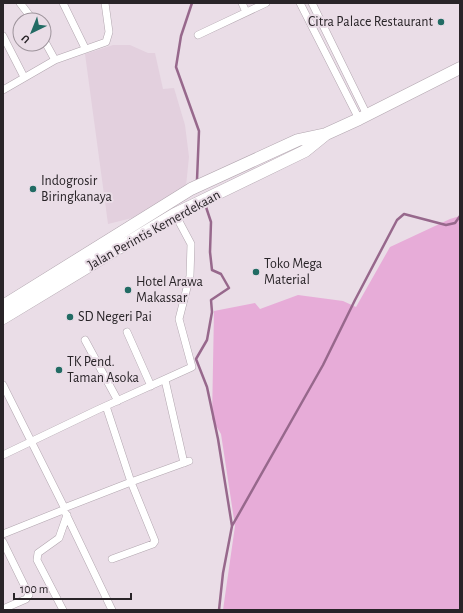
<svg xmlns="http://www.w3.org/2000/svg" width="463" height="613" viewBox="0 0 463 613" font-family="'Alegreya Sans',sans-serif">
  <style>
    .built { fill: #e3d0de }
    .green { fill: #e7acd8 }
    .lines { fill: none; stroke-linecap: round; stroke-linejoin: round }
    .stream { stroke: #97688c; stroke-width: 2.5 }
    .minor-casing { stroke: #b2a6af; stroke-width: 8 }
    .trunk-casing { stroke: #b2a6af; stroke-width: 13 }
    .minor { stroke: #fff; stroke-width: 7 }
    .trunk { stroke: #fff; stroke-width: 12 }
    .poi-dot { fill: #226b64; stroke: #eadde7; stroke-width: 1.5 }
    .labels { text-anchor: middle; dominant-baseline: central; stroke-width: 4; stroke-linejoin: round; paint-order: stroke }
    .poi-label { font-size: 14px; fill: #292428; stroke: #eadde7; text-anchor: start }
    .street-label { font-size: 14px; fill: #292428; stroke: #eadde7 }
  </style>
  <rect width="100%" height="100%" fill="#eadde7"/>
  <!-- built -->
  <path class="built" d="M113,45H130L148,53H155L163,89L174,88L185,125L189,157L186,186L132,218L108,224L85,54Z"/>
  <!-- green -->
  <path class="green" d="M460,216V610H223L235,526L221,434L212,419L214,311L255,303L260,309L298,295L343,301L356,307L390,247L450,219Z"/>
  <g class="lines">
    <!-- stream -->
    <path class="stream" d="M192,3L181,36L176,67L199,131L197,180
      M205,204L211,222L210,252L212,270L221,274L229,288L211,300L212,312L207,340L196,359L207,387L218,439L232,526L223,573L219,610
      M232,526L323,365L355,300L397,220L404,214L446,225L455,223L460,216"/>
    <!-- minor casing -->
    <g class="minor-casing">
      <path id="minor" d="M20,3L33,20
        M63,3L85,48
        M242,3L246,12
        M300,3L359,119
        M312,3L367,115
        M198,35L266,3
        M3,36L24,77
        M44,40L55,60
        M3,90L55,60L106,42L109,32L105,3
        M127,332L151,386
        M85,340L118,401
        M165,380L184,463
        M3,385L64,507L63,510L3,534
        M106,406L131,482L189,461
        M3,455L97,410L192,367L179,319L190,276L191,244L175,214
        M64,508L131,482L155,541L153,544L112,559
        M66,514L112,610
        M3,542L29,595L26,599L3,609
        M63,610L37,560L38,553L59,538L67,515"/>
    </g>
    <!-- trunk casing -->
    <g class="trunk-casing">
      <path id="trunk" d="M3,306L191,189L298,140L326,134L359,119L460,68
        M3,318L175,214L305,151L326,134"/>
    </g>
    <!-- minor -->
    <use href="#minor" class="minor"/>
    <!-- trunk -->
    <use href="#trunk" class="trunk"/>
  </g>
  <!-- markers -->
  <g class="poi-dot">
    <circle cx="441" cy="22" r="4"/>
    <circle cx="33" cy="189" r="4"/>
    <circle cx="256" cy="272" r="4"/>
    <circle cx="128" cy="290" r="4"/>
    <circle cx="70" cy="317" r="4"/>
    <circle cx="59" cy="370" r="4"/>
  </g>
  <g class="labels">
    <!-- poi labels -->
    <g class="poi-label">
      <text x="433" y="22" text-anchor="end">Citra Palace Restaurant</text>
      <text x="41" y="181">Indogrosir<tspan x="41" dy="16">Biringkanaya</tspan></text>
      <text x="264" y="264">Toko Mega<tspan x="264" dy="16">Material</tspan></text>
      <text x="136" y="282">Hotel Arawa<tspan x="136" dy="16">Makassar</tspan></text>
      <text x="78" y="317">SD Negeri Pai</text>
      <text x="67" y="362">TK Pend.<tspan x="67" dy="16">Taman Asoka</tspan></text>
    </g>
    <!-- street labels -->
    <g class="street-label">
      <text transform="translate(154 230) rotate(-29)">Jalan Perintis Kemerdekaan</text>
    </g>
  </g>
  <!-- border -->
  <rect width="463" height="613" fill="none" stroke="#292428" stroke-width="8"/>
  <!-- north arrow -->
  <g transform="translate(32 32) rotate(223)"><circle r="19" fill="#eadde7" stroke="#9d939b"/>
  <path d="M0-3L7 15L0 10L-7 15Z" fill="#226b64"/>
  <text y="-6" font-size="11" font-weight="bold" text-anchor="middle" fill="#292428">U</text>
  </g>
  <!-- scale -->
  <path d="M14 593v6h117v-6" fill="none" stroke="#292428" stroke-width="2"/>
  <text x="20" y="593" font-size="12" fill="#292428" stroke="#eadde7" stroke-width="3" paint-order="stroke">100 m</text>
</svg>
